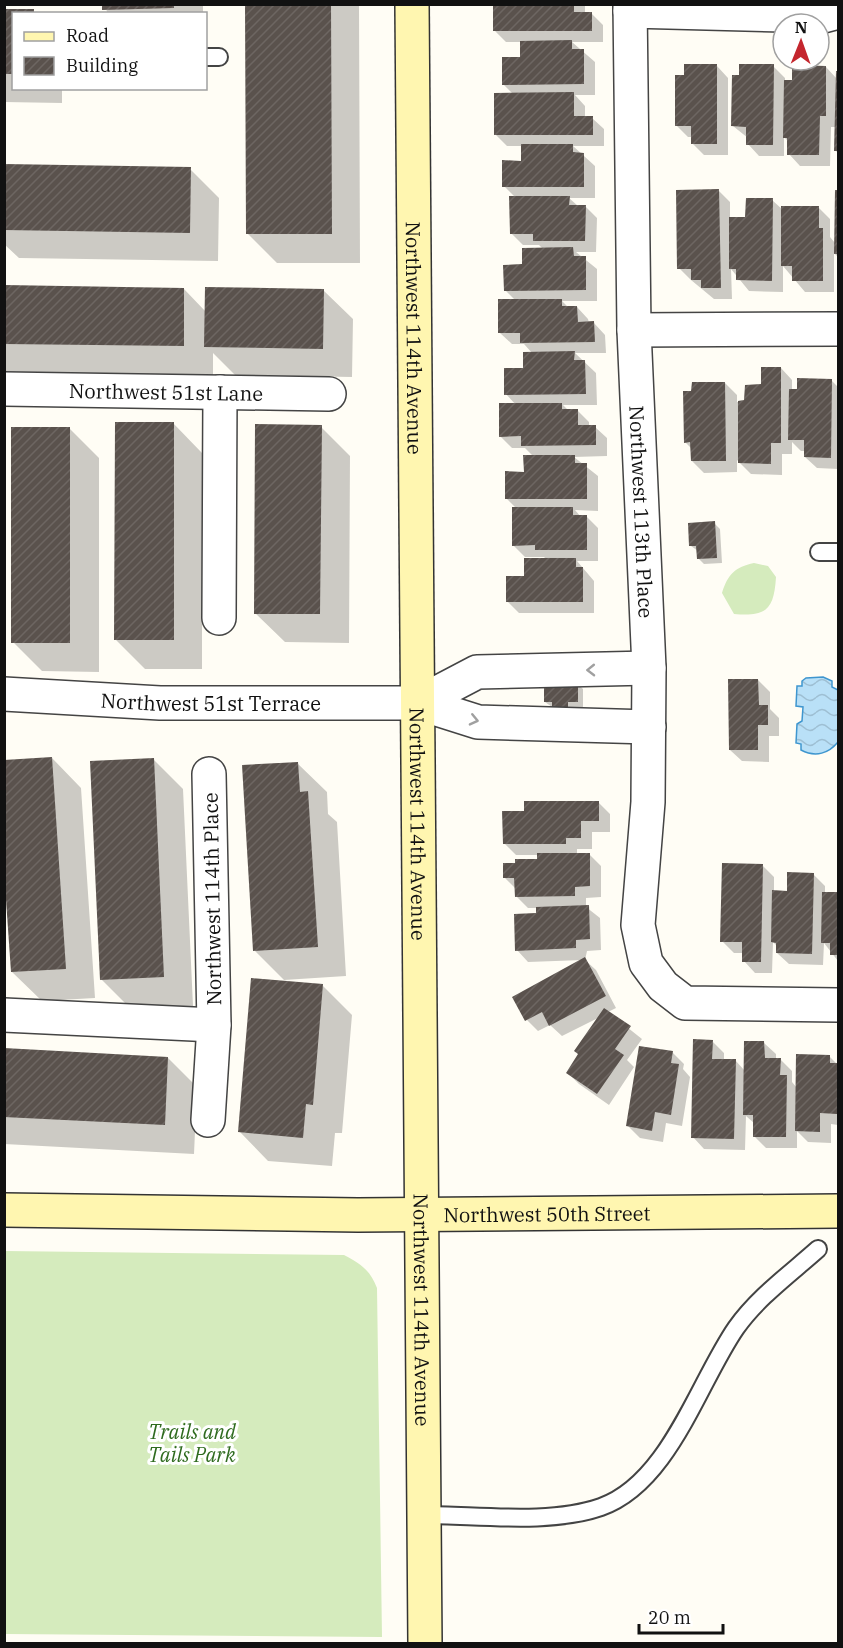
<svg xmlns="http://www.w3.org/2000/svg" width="843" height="1648" viewBox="0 0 843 1648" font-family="'IBM Plex Serif',serif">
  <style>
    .grass { fill: #d5ebbd }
    .water { fill: url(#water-waves); stroke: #3f96cf; stroke-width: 1.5 }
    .shadow { fill: #0003 }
    .building { fill: url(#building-hatch) }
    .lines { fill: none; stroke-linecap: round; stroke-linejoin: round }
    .lane-casing { stroke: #444; stroke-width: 20 }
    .street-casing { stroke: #444; stroke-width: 36 }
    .secondary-casing { stroke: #333; stroke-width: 36 }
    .lane { stroke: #fff; stroke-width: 16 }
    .street { stroke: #fff; stroke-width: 33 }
    .secondary { stroke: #fff6b0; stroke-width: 33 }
    .oneway { stroke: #a0a0a0 }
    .labels { text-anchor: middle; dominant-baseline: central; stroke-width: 6; stroke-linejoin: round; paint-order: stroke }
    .street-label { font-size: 20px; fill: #111; stroke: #fff }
    .park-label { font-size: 20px; font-style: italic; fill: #2f6b1f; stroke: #fff }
  </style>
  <defs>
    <pattern id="water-waves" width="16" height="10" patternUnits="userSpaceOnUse" patternTransform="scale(1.5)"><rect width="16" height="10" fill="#b9e0f7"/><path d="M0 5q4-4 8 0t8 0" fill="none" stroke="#9ebfd3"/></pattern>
    <pattern id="building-hatch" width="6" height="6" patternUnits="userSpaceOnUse" patternTransform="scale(1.5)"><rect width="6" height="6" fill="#5a524d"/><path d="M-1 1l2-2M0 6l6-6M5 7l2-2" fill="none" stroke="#6d6662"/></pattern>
  </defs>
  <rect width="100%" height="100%" fill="#fffdf5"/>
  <!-- grass -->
  <path class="grass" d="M754,563L768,566L776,577C774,609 767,617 734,614L722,593C728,574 735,567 754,563Z
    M5,1251L344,1255C361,1264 370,1270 377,1288L382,1637L5,1634Z"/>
  <!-- water -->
  <path class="water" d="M823,677L832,681V687L838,690V742C829,753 816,758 801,750V744L796,743L797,724L802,721L803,707L796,706L797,686H802V681L806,678Z"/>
  <!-- shadow -->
  <path class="shadow" d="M104,4H203V14H108Z
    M246,4H359L360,263H277L248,234Z
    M495,4H585V14H592L603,25V42H572L595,62V95H575L585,106V117L592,118L604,129V146H573L595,166V198H569L578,206H585L597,218L596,252H576L597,269V301H562L568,307H577L588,319L589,323H594L605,335L606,353H575L596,373L597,405H563L568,410H577L589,422V427H595L607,438V456L574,457L598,476V511L575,510L581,517L586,516L598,528V561H577L594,581V613H519L507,601L526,577L547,560L544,557H525L513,545L517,509L506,498L534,457L525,448H512L500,436L516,405L506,394L524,370L532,353L524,344H512L500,333L516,301L505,290L524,266L543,249L539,245H523L511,233L515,197L504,186L522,162V146H507L495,134L513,94L503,84L521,58V42H506L495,31Z
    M4,10L33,11L36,14H14V88H62V103L4,102Z
    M717,66L728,78V155H704L692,143V137H688L676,125L686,77Z
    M773,66L785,78V81H793L826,67L837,79L838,73V153L836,151V127H831L830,166H800L789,154V142L784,137V156H759L748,144V138L733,126L741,76Z
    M4,166L190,169L219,198L218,261L19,258L4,244Z
    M718,190L730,202V218L747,219L772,200L783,210L818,207L830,219V237L835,243L836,192H838V257L834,253V292H805L783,266V292L749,291L731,269L732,299H714L691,280L679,268Z
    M4,287L184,289L206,312L323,290L353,319L352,377L235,375L213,353V375L4,373Z
    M781,368L792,380V390L831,380L838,387V469L817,468L805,457L806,451H801L792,442V454H782V475L751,474L737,460V472L704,473L692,461V449L685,442L693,392L725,383L737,395V402H746Z
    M173,423L202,453V669H145L116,640Z
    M321,427L350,456L349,643L285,642L255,613Z
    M70,429L99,458V672L42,671L13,642Z
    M714,523L720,529L722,563L704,564L698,558V551L691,546Z
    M758,680L770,692V709L779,718V736H769V762L742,761L730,750Z
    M577,683L583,689V707H573V712H559L545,702Z
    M52,758L81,788L95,998L42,1001L12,972Z
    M154,760L183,789L193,1006L131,1009L101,979Z
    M297,763L327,792L328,814L337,822L346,976L284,980L255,951Z
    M598,802L610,814V832H592V849H577V854H589L601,866V897L586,898V907L600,918L601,950L587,951L585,960L596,970L616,1008L608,1012L642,1039L627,1060L634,1067L609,1105L579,1084L568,1073L600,1017L562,1036L550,1025L538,1031L527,1020L583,960L528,962L517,950L538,914V908H528L516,896V889L505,878L538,860V855H516L504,843L525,813Z
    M762,865L774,877V892H788L813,874L825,886V894H838V961L824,943L823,965L789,964L777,953V946L773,942L772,973H755L744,961V953H734L722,941Z
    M323,986L352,1015L342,1133H335L332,1166L268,1161L239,1131Z
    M712,1041L724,1053V1060H735L745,1071L764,1043L776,1054V1059H780L792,1071V1082L797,1088L829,1056L838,1065V1125L831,1124V1143L808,1142L797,1131V1148H766L755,1137V1124L746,1116L745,1150L704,1149L693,1137Z
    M4,1050L168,1058L197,1087L194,1154L4,1144Z
    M672,1052L684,1064L683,1069L690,1077L682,1126L666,1123L663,1142L640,1138L628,1126Z"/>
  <!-- building -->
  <path class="building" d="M102,4H174V8L102,10Z
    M245,4H331L332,234H246Z
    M493,5H574V12H592V31H493Z
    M4,9H34V14H14V74H4Z
    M572,40V49H584V84L502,85V57H520V41Z
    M684,64H717V144H691V126H675V75H684Z
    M739,64H774L773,145H746V127L731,126L732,75H739Z
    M792,65L826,66V116H820L819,155H787V138H783L784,80H792Z
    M836,71H838V151H834Z
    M574,92V116H593V135H494V93Z
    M521,144H573V152L584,153V187H502V160L521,161Z
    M4,164L191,167L190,233L4,230Z
    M719,189L721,288H701V280H691V269H677L676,190Z
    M835,190H838V254H834Z
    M509,196H570L569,205H586L585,241H533V234H510Z
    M746,198H773L772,281L736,280V269H729V217H745Z
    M781,206H819V228H823V281H792V266H781Z
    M573,247L574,256H586V290L504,291L503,265L522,264V248Z
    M4,285L184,288V346L4,344Z
    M205,287L324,289L323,349L204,347Z
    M498,299H562V306H577L578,322L594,321L595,342L520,343V333H498Z
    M575,351L574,360H585L586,394L504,395V368H523V352Z
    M761,367H781V443H771V464L738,463V401L744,400L745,385L761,384Z
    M797,378L832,379L831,458L804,457V440H788L789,389H797Z
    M692,382H725L726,461H691L690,442L684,443L683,391H691Z
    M499,403H562V409H578V425H596V445L521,446V436L499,437Z
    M115,422H174V640H114Z
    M255,424L322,425L320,614H254Z
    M11,427H70V643H11Z
    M523,455H575V463H587V499H505V471L524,472Z
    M512,507H573V515H587V550H535V545L512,546Z
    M715,521L717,558L697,559L696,546H689L688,523Z
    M524,558H576V567H583V602H506V576H524Z
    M728,679H758L759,705H768V725H758V750H729Z
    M544,682H578V702H568V707H552V702H544Z
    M52,757L66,969L11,972L4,871V760Z
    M154,758L164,977L100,980L90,761Z
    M298,762L300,792L308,791L318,947L253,951L242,765Z
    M524,801H599V821H581V838H566V844H503L502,811H524Z
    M537,853H590V886L575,887V896L515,897L514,878H503V863H515V859H537Z
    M722,863L763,864L761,962H742V942H720Z
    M787,872L814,873L812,954L776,953V943L771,942L772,890L787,891Z
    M822,892H838V955H830V943H821Z
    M589,905L590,939L576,940V948L515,951L514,914L536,913V907Z
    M585,957L606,996L549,1026L542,1012L525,1021L512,997Z
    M251,978L323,984L313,1105L306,1104L303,1138L238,1132Z
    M604,1008L631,1026L615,1049L624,1055L597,1094L566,1073L578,1054L574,1051Z
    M693,1039L713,1040L712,1059H736L734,1139L691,1138Z
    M744,1041H764L765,1058H781L780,1075H787L786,1137H753V1115H743Z
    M639,1046L673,1051L671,1063L679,1064L671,1115L655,1112L652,1131L626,1126Z
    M4,1048L168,1057L165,1125L4,1117Z
    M796,1054L830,1055V1063H838L837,1114L820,1113V1132L795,1131Z"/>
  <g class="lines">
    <!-- lane casing -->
    <g class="lane-casing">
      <path id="lane" d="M206,57H219
        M819,552H838
        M424,1515C478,1515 549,1525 601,1507C669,1483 698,1383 736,1328C758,1297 790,1274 818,1249"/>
    </g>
    <!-- street casing -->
    <g class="street-casing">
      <g id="street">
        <path id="s1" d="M630,4L634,330L649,668L648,802L638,925L646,963L663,986L685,1003L838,1005"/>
        <path d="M630,11L823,16L838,12"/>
        <path d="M634,330L838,329"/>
        <path id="s2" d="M4,389L329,394"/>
        <path d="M219,618L220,392"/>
        <path id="s3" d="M4,694L160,703H418L478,722L649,727"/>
        <path d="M418,703L477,672L649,668"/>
        <path d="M4,1015L214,1025"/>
        <path d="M208,1120L214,1025L209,774"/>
      </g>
    </g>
    <!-- secondary casing -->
    <g class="secondary-casing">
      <g id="secondary">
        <path id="s4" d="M412,4L425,1644"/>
        <path id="s5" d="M4,1210L358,1215L838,1211"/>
      </g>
    </g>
    <!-- lane -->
    <use href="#lane" class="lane"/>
    <!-- street -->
    <use href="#street" class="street"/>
    <!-- secondary -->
    <use href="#secondary" class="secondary"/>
  </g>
  <!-- one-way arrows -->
  <defs><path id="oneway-chevron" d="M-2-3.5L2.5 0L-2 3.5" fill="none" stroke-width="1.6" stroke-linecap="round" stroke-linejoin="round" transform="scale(1.5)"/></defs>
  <g class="oneway">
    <use href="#oneway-chevron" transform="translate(591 670) rotate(179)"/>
    <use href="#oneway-chevron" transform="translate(474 720) rotate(13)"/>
  </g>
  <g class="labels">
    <!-- street labels -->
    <g class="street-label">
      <text stroke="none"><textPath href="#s4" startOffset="334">Northwest 114th Avenue</textPath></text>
      <text stroke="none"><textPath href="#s2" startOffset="162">Northwest 51st Lane</textPath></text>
      <text stroke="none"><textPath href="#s1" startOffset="508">Northwest 113th Place</textPath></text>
      <text stroke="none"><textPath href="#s3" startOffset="207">Northwest 51st Terrace</textPath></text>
      <text stroke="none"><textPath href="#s4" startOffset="820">Northwest 114th Avenue</textPath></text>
      <text transform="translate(212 899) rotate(-91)">Northwest 114th Place</text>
      <text stroke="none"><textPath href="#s5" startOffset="543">Northwest 50th Street</textPath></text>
      <text stroke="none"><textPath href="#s4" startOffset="1306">Northwest 114th Avenue</textPath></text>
    </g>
    <!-- park labels -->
    <g class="park-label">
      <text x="192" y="1431">Trails and<tspan x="192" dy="23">Tails Park</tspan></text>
    </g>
  </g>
  <!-- border -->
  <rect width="843" height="1648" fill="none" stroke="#111111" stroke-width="12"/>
  <!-- legend -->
  <rect x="12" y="12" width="195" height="78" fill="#ffffff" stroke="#a0a0a0" stroke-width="1.5"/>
  <rect x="24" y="32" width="30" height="9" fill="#fff6b0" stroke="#a0a0a0" stroke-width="1.5"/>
  <text x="66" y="42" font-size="18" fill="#111111">Road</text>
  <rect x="24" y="57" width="30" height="18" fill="url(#building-hatch)" stroke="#a0a0a0" stroke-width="1.5"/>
  <text x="66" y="72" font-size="18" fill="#111111">Building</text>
  <!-- north arrow -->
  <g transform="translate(801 42) rotate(1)"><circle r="28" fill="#ffffff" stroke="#a0a0a0" stroke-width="1.5"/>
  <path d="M0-4.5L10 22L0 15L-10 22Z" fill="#c4262e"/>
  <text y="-9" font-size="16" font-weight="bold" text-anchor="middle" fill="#111111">N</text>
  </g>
  <!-- scale -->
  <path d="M639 1624v9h84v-9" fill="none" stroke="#111111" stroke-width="3"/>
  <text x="648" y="1624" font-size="18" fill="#111111" stroke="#ffffff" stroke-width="4.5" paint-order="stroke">20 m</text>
</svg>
